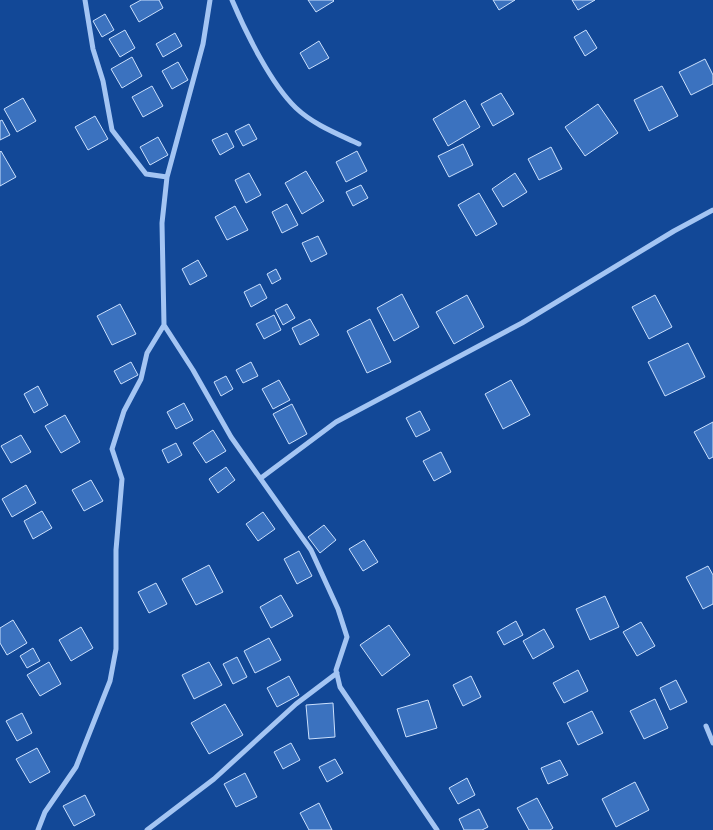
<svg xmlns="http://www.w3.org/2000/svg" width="713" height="830" viewBox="0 0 713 830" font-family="'DejaVu Sans',sans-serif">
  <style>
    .building { fill: #3b72bf; stroke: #cbe0fd }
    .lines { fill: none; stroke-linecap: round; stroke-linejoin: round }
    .street { stroke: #a4c5f3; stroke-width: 5 }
  </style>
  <rect width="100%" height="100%" fill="#124897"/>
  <!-- building -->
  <path class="building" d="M141,0H159L163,8L139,22L130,6Z
    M308,0H333L334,1L316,12Z
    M493,0H515L499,10Z
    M572,0H595L578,10Z
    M105,14L114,30L102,37L93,21Z
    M125,30L135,48L120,57L109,39Z
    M586,30L597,48L585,56L574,37Z
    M175,33L182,46L163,57L156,44Z
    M319,41L329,58L309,69L300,53Z
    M132,57L142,76L122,88L111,69Z
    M705,59L713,75V84L691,95L679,72Z
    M178,62L188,80L172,89L162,71Z
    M152,86L163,106L143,117L132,97Z
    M662,86L678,116L649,131L634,100Z
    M501,93L514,114L493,126L481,104Z
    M23,98L36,121L17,132L4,109Z
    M465,100L480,127L448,146L433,119Z
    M598,104L618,133L585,156L565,127Z
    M95,116L108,139L88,150L75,127Z
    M2,120L10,135L0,140V121Z
    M249,124L257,139L243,146L235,131Z
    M227,133L234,147L220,155L212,140Z
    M158,137L168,155L150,165L140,147Z
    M463,144L473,165L449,177L438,156Z
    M551,147L562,169L539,180L528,159Z
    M1,151L16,177L0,186V152Z
    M357,151L367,171L346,182L336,162Z
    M306,171L324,201L302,214L285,183Z
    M249,173L261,195L246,203L235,180Z
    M515,173L527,192L503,207L492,189Z
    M361,185L368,198L353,206L346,192Z
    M479,193L497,224L476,236L458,205Z
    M287,204L298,225L282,233L272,212Z
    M235,206L248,230L227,240L215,217Z
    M318,236L327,254L311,262L302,243Z
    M198,260L207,276L190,285L182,269Z
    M276,269L281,279L272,284L267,274Z
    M260,284L267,298L251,307L244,292Z
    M402,294L419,327L394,341L377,308Z
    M467,295L484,327L454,344L436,312Z
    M655,295L672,327L649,339L632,307Z
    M120,304L136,334L112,345L97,316Z
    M287,304L295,318L283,325L275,310Z
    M274,315L281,330L264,339L256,324Z
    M310,319L319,335L300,345L292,328Z
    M370,319L391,362L367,373L347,331Z
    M688,343L705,377L665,396L648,362Z
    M131,362L138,375L121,384L114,371Z
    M251,362L258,376L243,383L236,370Z
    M226,376L233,389L221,396L214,382Z
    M279,380L290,400L273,409L262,389Z
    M511,380L530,415L503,429L485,394Z
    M38,386L48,405L34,413L24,394Z
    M184,403L193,420L176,429L167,412Z
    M292,404L307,434L289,444L273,414Z
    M420,411L430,430L416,437L406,418Z
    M65,415L80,442L61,453L45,426Z
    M713,422V457L709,459L694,432Z
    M213,430L226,451L206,463L193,443Z
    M21,435L31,452L11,463L1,446Z
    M176,443L182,455L168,463L162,450Z
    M441,452L451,472L434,481L423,461Z
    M226,467L235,480L218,493L209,479Z
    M91,480L103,501L84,511L72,490Z
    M26,485L36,503L12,517L2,499Z
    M42,511L52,528L33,539L24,521Z
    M263,512L275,529L258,541L246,524Z
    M324,525L336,540L320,553L308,537Z
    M364,540L378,562L363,571L349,549Z
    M299,551L312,576L297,584L284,559Z
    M209,565L223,592L196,605L182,579Z
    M708,566L713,575V604L703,609L686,577Z
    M156,583L167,604L149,613L138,592Z
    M281,595L293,616L271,628L260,607Z
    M605,596L619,627L590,640L576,609Z
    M13,620L27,643L7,655L0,643V628Z
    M516,621L523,635L504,645L497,632Z
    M641,622L655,646L637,656L623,632Z
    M389,625L410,655L382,676L360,645Z
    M81,627L93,648L71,661L59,640Z
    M544,629L554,647L533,659L523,641Z
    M269,638L281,660L255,673L244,651Z
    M33,648L40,661L27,668L20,656Z
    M237,657L247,677L233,684L223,664Z
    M49,662L61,684L40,696L27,675Z
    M209,662L222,685L194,699L182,675Z
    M578,670L588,691L564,703L553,683Z
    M289,676L299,695L277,707L267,688Z
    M471,676L481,697L463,706L453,685Z
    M676,680L687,702L670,710L660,688Z
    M655,699L668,728L644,739L630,711Z
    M428,700L437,728L406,737L397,709Z
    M333,703L335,737L309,739L306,705Z
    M225,704L243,735L209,754L191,723Z
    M592,711L603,733L578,745L567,723Z
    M22,713L32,733L17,741L6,721Z
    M291,743L300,760L283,769L274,752Z
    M37,748L50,772L30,783L16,759Z
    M335,759L343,773L327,782L319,767Z
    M560,760L568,775L548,784L541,768Z
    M245,773L257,797L236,807L224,784Z
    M467,778L475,795L458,804L449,788Z
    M635,782L649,810L616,827L602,799Z
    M85,795L95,815L74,826L63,806Z
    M537,798L553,828L550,830H529L517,808Z
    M319,803L332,830H309L300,813Z
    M479,809L488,827L482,830H464L459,819Z"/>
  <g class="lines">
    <!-- street -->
    <path class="street" d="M85,0L93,49L103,81L112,130L146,174L167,177
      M210,0L203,44L167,177L162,223L164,325L193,370L231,437L311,550L338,609L347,637L336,670L340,687L437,830
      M232,0C246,33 271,84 296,108C314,125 338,134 359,144
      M261,478L336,422L522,323L674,231L713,210
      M706,726L713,743
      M38,830L45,812L76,767L110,681L116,649V550L122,479L112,449L124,411L141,379L147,353L164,325
      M147,830L214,779L296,704L337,673"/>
  </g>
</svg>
